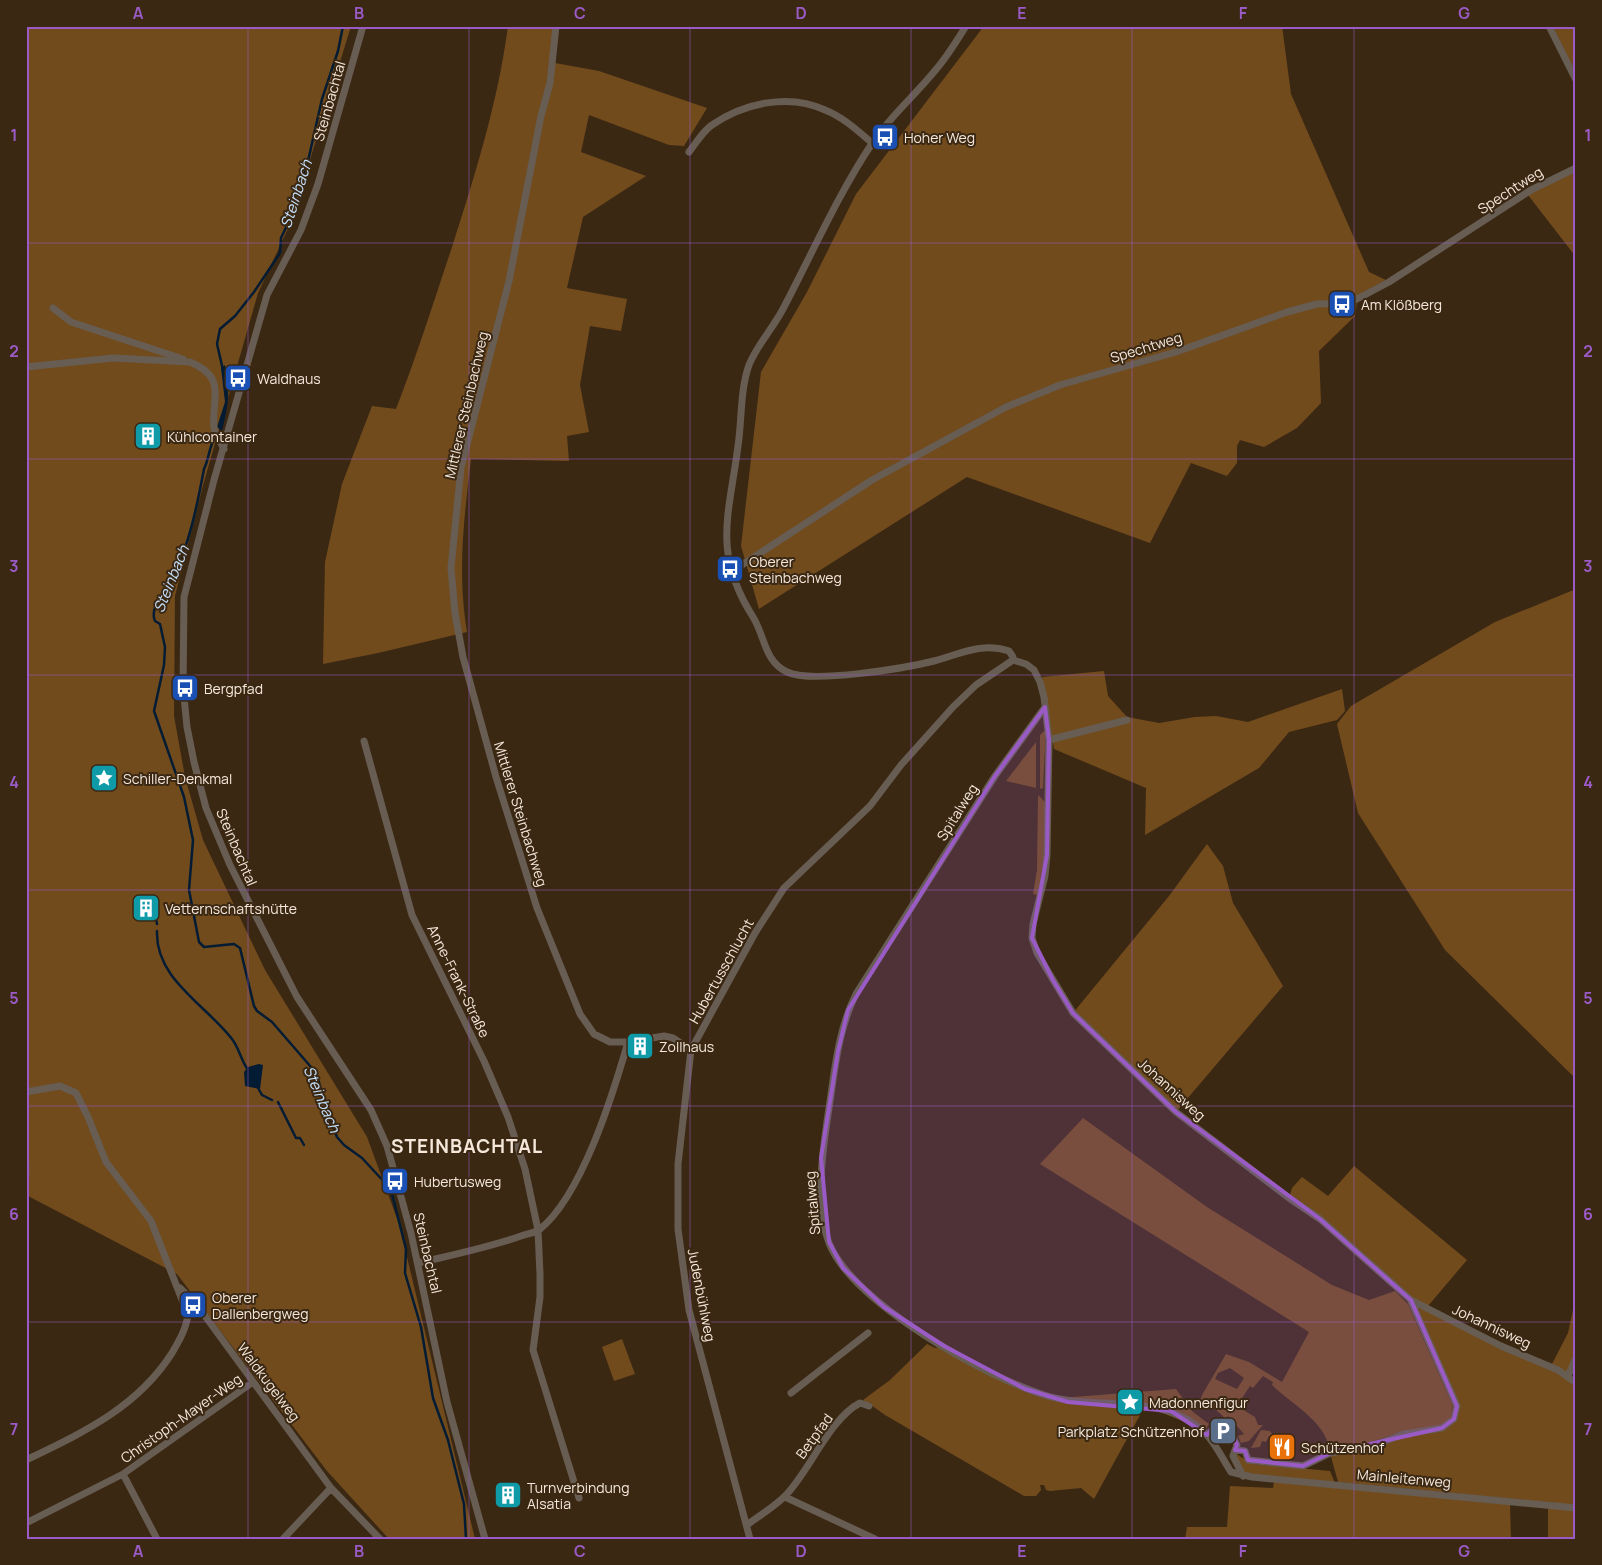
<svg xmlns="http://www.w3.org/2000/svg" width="1602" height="1565" viewBox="0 0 1602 1565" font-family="Manrope,sans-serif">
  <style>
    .green { fill: #724b1d; fill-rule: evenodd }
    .water { fill: #031c33 }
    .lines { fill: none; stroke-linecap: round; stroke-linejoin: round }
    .stream { stroke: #031c33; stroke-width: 2.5 }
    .minor { stroke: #675d53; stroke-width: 7 }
    .marked { fill: #9a5bc6; fill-opacity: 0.2; stroke: #9a5bc6; stroke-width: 4; stroke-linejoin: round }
    .grid { fill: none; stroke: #9a5bc6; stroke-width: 1; stroke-opacity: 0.55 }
    .labels { text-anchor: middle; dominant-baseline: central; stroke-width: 4; stroke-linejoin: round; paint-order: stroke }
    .street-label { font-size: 14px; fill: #f5e8db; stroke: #3b2813 }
    .poi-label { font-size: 14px; fill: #f5e8db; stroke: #3b2813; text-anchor: start }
    .water-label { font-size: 15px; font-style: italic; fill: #c5e1fd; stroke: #3b2813 }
    .district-label { font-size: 19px; font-weight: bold; letter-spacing: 1px; fill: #f5e8db; stroke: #3b2813 }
    .neatline { fill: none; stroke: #9a5bc6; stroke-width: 2 }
    .grid-label { font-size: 16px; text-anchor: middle; font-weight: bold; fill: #9a5bc6 }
  </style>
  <rect width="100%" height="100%" fill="#3b2813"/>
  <!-- green -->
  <path class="green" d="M26,26H351L291,222L258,293L202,489L175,596L174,716L185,777L203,840L265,970L367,1137L399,1224L475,1539H389L327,1471L177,1274L30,1197L26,1192Z
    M508,26H559L555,63L599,71L707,108L684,146L669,145L589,115L581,152L646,176L583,217L567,288L627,299L621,331L590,326L580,385L589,432L567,436L569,461L471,459C464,520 457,570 467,632L378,653L323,664L325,562L342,484L372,406L396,409C417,355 434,301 452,247C475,175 498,102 508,26Z
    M984,26H1282L1291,94L1369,272L1386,280L1358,295L1355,316L1319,351L1321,403L1297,428L1264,447L1240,440L1237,446V463L1227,476L1191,463L1150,543L967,477L759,609L741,546L761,372L807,292L856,194Z
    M1553,26H1576V74Z
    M1576,171V257L1528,195Z
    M1576,589V1079L1445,950L1358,813L1337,724L1351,706L1495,622Z
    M1104,671L1108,696L1127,717L1159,723L1195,717L1216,716L1248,722L1342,689L1345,711L1337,720L1289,732L1259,768L1145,835L1146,788L1054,749L1042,677Z
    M1046,729L1043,788L1040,789V735Z
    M1036,742V788L1006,781Z
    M1038,795L1047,804V855L1040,896L1033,894L1037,870Z
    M1207,844L1223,866L1233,903L1283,986L1176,1112L1073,1013L1169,896Z
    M1083,1118L1207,1207L1332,1285L1369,1300L1395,1291L1408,1304L1453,1406L1451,1418L1442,1425L1397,1433L1372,1442L1330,1449C1323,1419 1291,1404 1272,1385L1273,1382L1263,1376L1253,1388L1250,1386L1237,1406L1255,1417L1258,1425H1263L1249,1441L1241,1443L1238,1436L1244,1434L1228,1416L1226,1419L1214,1408L1205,1410L1199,1404L1202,1395L1226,1354L1249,1362L1282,1382L1309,1332L1040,1164ZM1230,1368L1244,1378L1237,1389L1215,1379L1218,1373Z
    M1354,1166L1467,1260L1428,1306L1502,1343L1552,1364L1568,1333L1576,1296V1358L1569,1371L1576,1383V1505L1338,1482L1330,1453L1372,1446L1404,1434L1442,1428L1457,1411L1411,1300L1320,1219L1289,1198L1292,1188L1302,1177L1328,1196Z
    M622,1339L635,1374L614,1381L602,1347Z
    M927,1344L935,1348L944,1346L983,1369L1046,1396L1073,1397L1176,1389L1193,1412L1209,1424L1205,1430L1145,1406L1094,1499L1081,1488L1050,1491L1046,1490L1044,1485H1040L1041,1490L1036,1496H1024L885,1415L871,1405V1402L868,1404L863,1400L890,1380Z
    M1261,1430L1270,1431L1274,1437L1269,1436L1266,1442L1262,1441L1260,1447L1251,1448Z
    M1235,1453L1252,1464L1330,1471L1335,1483L1246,1474L1238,1463Z
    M1274,1482L1510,1503L1511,1539H1185L1187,1527H1227L1230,1486L1273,1488Z
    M1548,1506L1576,1510V1539H1548Z"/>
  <!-- water -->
  <path class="water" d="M225,365C231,389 228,407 222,431L217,427L225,402L221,368Z
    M259,1064L263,1065L260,1089L245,1086L244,1072L248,1067Z"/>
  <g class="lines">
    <!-- stream -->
    <path class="stream" d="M223,370L217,344L220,329L235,316L254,292L280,253L281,238L291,217L299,181L306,170L322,99L338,51L343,26
      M215,437C209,447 209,459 204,469C197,506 189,546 172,580C165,592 149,607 155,621L160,624L165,647L164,665L154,711L184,797L193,840L189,890L199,942L204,947L234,944L240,948L254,1006L257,1011L272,1022L311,1067L319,1082L326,1110L337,1137L344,1145L362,1158L387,1185L392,1194L406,1249L405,1273L421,1327L433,1398L448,1440L464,1504L466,1539
      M156,907V913
      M156,919L157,924
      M157,931C155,979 206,1005 232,1039C239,1048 241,1060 248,1070
      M258,1088L262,1095L272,1100
      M278,1102L296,1138H300L304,1145"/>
    <!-- minor -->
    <path class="minor" d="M363,26L318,184L301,230L267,295L214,480L184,597L183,687L187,727L194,762L206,808L230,865L297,997L371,1110L387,1146L411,1233L447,1402L485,1539
      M556,26L550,83L541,116L509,281L461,468L451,568L455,613L463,657L496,777L537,908L580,1014L594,1034L610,1042H628
      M966,26C956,42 946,59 933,73C914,96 890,117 873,142C838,194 813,252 784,307C774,327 757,345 749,365C740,390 742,420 738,446C729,516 712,552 753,617C765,636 764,661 787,672C811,684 906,668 934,661C960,654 982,642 1009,651L1013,657V660
      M1549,26L1576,80
      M689,152C696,143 703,131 712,125C744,103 789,93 825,110C843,117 858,131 872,143
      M53,308L71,322L183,359
      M26,367L113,358L190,362C228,378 211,398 214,428C215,435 221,442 224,449
      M731,572L872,480L1006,407L1060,385L1176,352L1287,312L1317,304L1344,303L1357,299L1389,282L1531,190L1576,168
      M1013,660L1026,664L1034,670L1040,682L1044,697L1049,740L1047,855L1045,876L1033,924L1032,938L1037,953L1073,1013L1176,1112L1289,1198L1320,1219L1411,1300L1501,1346L1558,1370L1576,1383
      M1045,707L995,776L856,994C838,1030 835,1069 829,1108C823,1148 814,1204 829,1243C852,1302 984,1376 1044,1395C1097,1412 1163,1390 1206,1434C1216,1444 1223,1460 1231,1472L1252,1477L1576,1508
      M1049,740L1127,720
      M364,741L412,915L484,1061L508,1117L525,1169L538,1230L540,1274V1297L533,1350L579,1498
      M691,1050L678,1164V1229L689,1310L750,1539
      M26,1092L60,1086L76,1093L88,1117L106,1162L151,1221L188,1315C186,1329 179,1341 172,1353C137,1408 82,1433 26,1460
      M26,1164V1175
      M418,1263C452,1255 487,1248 521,1236C527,1234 534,1233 539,1230C582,1196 613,1094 628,1042L664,1036L673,1038L691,1050L755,933L784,888L870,806L901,765L953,707L976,685L1013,660
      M180,1288L197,1305L331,1488L380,1539
      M1568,1376L1576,1358
      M791,1393L868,1333
      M1207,1435L1218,1424H1223L1231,1433L1237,1445L1235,1450L1245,1451L1248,1460L1303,1466L1330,1453L1372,1446L1404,1434L1442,1428L1454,1419L1457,1406L1411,1301
      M1235,1450L1233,1456L1243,1476
      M123,1474L157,1539
      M785,1497L875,1539
      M26,1523L123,1474L253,1382
      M747,1525C759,1516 774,1507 785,1496C809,1472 830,1418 860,1403L869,1406
      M283,1539L331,1488"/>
  </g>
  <!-- marked area -->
  <path class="marked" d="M1045,707L1049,740L1047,855L1032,938L1053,980L1073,1013L1176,1112L1320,1219L1411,1300L1457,1406L1454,1419L1442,1428L1330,1453L1303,1466L1248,1460L1245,1451L1235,1450L1237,1445L1231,1433L1219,1421L1207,1435L1171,1411L1068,1402L1025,1389L944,1346L884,1307L843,1268L829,1242L821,1158L838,1051L848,1010L995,776Z"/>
  <!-- grid -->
  <path class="grid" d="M248,26V1539M469,26V1539M690,26V1539M911,26V1539M1132,26V1539M1354,26V1539M26,243H1576M26,459H1576M26,675H1576M26,890H1576M26,1106H1576M26,1322H1576"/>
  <!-- icons -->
  <defs>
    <g id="bus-square" transform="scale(1.4375)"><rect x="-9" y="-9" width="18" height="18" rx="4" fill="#1a4fb4" stroke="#3b2813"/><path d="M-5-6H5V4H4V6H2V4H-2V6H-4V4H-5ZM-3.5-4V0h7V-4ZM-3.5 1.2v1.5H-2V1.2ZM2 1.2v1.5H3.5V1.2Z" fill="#fff"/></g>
    <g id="building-square" transform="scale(1.4375)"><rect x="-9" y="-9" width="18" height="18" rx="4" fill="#0f9aa8" stroke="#3b2813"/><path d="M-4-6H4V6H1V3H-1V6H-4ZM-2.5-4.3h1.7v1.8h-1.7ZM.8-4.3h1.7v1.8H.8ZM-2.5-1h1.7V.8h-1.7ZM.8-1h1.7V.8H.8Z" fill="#fff"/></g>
    <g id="sight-square" transform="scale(1.4375)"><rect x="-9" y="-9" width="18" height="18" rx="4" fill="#0f9aa8" stroke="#3b2813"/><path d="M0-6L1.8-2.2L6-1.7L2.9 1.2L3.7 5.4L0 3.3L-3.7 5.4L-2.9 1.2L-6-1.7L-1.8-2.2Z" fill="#fff"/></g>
    <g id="parking-square" transform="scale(1.4375)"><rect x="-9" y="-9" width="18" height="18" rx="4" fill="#5c6f8a" stroke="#3b2813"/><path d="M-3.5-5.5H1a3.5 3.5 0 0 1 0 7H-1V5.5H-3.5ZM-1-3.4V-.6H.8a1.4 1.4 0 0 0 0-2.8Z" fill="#fff"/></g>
    <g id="restaurant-square" transform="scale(1.4375)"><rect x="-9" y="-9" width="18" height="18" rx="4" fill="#e8710a" stroke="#3b2813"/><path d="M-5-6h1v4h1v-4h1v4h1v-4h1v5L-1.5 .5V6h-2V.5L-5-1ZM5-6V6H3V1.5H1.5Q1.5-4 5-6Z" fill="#fff"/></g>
  </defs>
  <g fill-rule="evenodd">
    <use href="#bus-square" x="885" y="137"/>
    <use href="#bus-square" x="1342" y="304"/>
    <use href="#bus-square" x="238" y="378"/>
    <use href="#building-square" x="148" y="436"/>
    <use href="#bus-square" x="730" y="569"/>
    <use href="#bus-square" x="185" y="688"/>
    <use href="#sight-square" x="104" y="778"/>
    <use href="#building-square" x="146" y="908"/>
    <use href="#building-square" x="640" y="1046"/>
    <use href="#bus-square" x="395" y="1181"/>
    <use href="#bus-square" x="193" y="1305"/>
    <use href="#sight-square" x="1130" y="1402"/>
    <use href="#parking-square" x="1223" y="1431"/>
    <use href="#restaurant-square" x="1282" y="1447"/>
    <use href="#building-square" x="508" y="1495"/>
  </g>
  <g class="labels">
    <!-- street labels -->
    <g class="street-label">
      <text transform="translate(329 101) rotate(-74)">Steinbachtal</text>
      <text transform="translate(1510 190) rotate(-33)">Spechtweg</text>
      <text transform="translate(1146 347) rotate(-17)">Spechtweg</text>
      <text transform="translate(466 405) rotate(-77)">Mittlerer Steinbachweg</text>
      <text transform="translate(957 812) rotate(-58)">Spitalweg</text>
      <text transform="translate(521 814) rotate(73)">Mittlerer Steinbachweg</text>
      <text transform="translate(237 847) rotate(67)">Steinbachtal</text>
      <text transform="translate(721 971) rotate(-61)">Hubertusschlucht</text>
      <text transform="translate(459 981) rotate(64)">Anne-Frank-Straße</text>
      <text transform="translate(1172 1089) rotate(42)">Johannisweg</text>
      <text transform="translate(812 1203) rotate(-95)">Spitalweg</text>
      <text transform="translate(428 1253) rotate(77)">Steinbachtal</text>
      <text transform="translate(702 1295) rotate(79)">Judenbühlweg</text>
      <text transform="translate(1492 1326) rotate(25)">Johannisweg</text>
      <text transform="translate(269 1382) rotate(53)">Waldkugelweg</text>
      <text transform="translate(181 1418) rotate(-35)">Christoph-Mayer-Weg</text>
      <text transform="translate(814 1436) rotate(-54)">Betpfad</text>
      <text transform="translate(1404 1478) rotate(5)">Mainleitenweg</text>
    </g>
    <!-- poi labels -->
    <g class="poi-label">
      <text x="904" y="137">Hoher Weg</text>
      <text x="1361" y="304">Am Klößberg</text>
      <text x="257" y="378">Waldhaus</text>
      <text x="167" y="436">Kühlcontainer</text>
      <text x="749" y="561">Oberer<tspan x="749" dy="16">Steinbachweg</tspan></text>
      <text x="204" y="688">Bergpfad</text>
      <text x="123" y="778">Schiller-Denkmal</text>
      <text x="165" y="908">Vetternschaftshütte</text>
      <text x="659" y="1046">Zollhaus</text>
      <text x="414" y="1181">Hubertusweg</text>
      <text x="212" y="1297">Oberer<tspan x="212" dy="16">Dallenbergweg</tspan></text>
      <text x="1149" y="1402">Madonnenfigur</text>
      <text x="1204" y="1431" text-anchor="end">Parkplatz Schützenhof</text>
      <text x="1301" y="1447">Schützenhof</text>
      <text x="527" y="1487">Turnverbindung<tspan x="527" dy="16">Alsatia</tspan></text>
    </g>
    <!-- water labels -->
    <g class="water-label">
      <text transform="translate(296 194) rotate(-72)">Steinbach</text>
      <text transform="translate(171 579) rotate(-68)">Steinbach</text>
      <text transform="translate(322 1099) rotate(67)">Steinbach</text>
    </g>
    <!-- district labels -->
    <g class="district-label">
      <text x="467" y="1146">STEINBACHTAL</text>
    </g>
  </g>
  <!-- border -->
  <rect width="1602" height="1565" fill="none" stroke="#3b2813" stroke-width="55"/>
  <rect x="28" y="28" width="1546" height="1510" class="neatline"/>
  <g class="grid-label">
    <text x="138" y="19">A</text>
    <text x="359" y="19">B</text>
    <text x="580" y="19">C</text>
    <text x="801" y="19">D</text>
    <text x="1022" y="19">E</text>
    <text x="1243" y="19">F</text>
    <text x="1464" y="19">G</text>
    <text x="14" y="141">1</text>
    <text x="1588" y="141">1</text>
    <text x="14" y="357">2</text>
    <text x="1588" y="357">2</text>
    <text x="14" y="572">3</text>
    <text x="1588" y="572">3</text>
    <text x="14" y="788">4</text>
    <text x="1588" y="788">4</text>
    <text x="14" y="1004">5</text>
    <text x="1588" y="1004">5</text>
    <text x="14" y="1220">6</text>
    <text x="1588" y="1220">6</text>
    <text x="14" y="1435">7</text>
    <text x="1588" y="1435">7</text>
    <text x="138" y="1557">A</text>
    <text x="359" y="1557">B</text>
    <text x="580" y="1557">C</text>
    <text x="801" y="1557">D</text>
    <text x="1022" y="1557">E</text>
    <text x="1243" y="1557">F</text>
    <text x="1464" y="1557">G</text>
  </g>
</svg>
